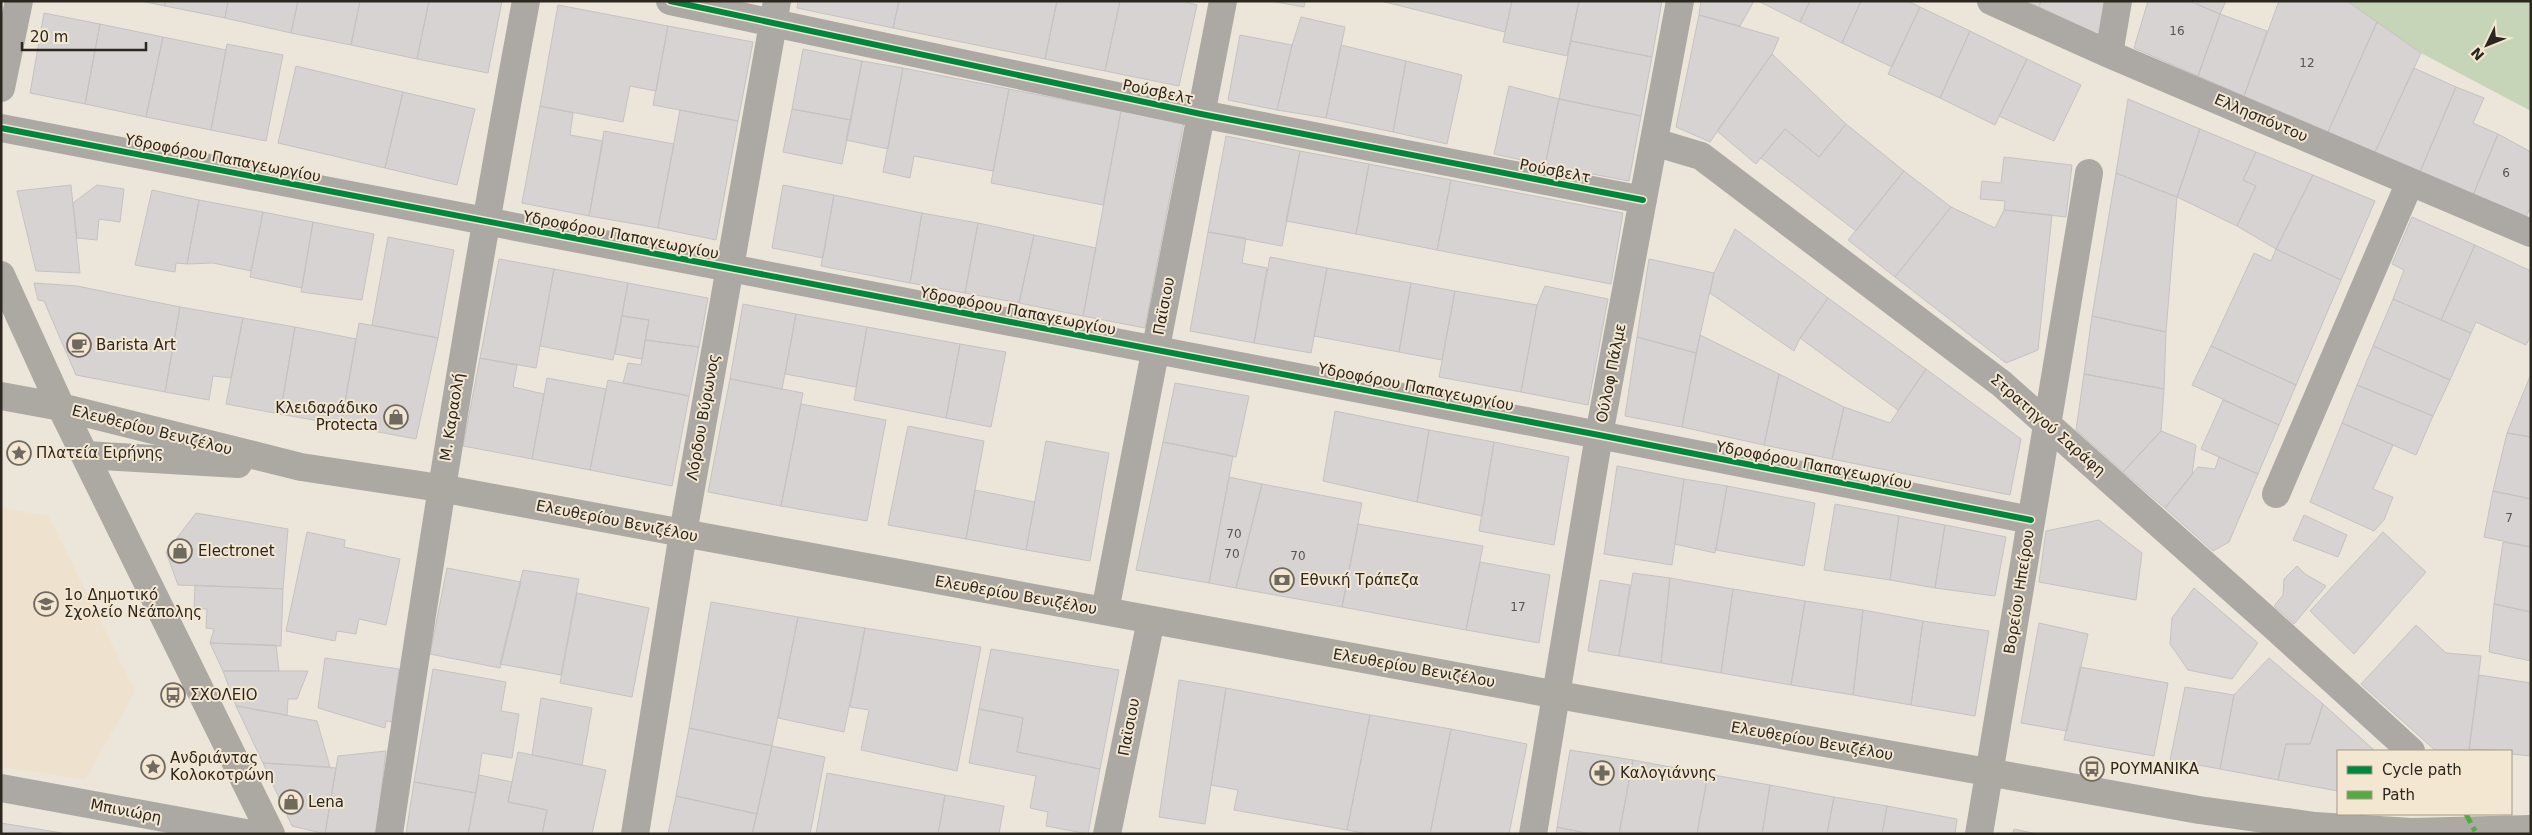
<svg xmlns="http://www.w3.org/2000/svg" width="2532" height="835" viewBox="0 0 2532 835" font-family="'DejaVu Sans',sans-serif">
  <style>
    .built { fill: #eee1cd }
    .green { fill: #c6d5b7 }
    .building { fill: #d6d3d2; stroke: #c5c2c1 }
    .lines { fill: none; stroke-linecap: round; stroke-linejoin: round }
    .street { stroke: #aca9a4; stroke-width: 28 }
    .secondary { stroke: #aca9a2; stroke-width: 28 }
    .quiet { stroke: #54aa43; stroke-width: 5; stroke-dasharray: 10 5; stroke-linecap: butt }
    .cycleway-casing { stroke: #f4e7d2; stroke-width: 9 }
    .cycleway { stroke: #00873e; stroke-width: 6 }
    .labels { text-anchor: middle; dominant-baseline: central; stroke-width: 4; stroke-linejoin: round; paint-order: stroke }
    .number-label { font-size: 12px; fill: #58534d }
    .street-label { font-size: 15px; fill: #2b261e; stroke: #f4e7d2 }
    .poi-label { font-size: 15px; fill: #2b261e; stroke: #f4e7d2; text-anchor: start }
  </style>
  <rect width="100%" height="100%" fill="#ece5da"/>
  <!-- built -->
  <path class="built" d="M1,508L48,516L135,691L85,779L1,767Z"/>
  <!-- green -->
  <path class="green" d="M2347,1H2531V111L2421,53Z"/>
  <!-- building -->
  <path class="building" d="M141,1H165V6Z
    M165,1H228L225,18L165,6Z
    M228,1H298L291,33L225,18Z
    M298,1H360L351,45L291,33Z
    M360,1H429L417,59L351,45Z
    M429,1H502L488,73L417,59Z
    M798,1H899L893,28L797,8Z
    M899,1H1057L1045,59L893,28Z
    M1057,1H1120L1105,71L1045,59Z
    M1120,1H1182L1197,5L1179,86L1105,71Z
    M1270,1H1305L1304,7Z
    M1381,1H1512L1505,32Z
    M1512,1H1579L1567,56L1503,42Z
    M1579,1H1662L1652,57L1571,41Z
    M1701,1H1754L1740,26L1699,15Z
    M1758,1H1810L1800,22Z
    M1810,1H1861L1842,43L1800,22Z
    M1861,1H1908L1920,7L1892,67L1842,43Z
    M2027,1H2041L2039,7Z
    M2041,1H2109L2099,35L2039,7Z
    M2148,1H2189L2220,14L2198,76L2134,48Z
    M2197,1H2226L2220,14L2197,4Z
    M2279,1H2347L2377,22L2328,132L2244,96Z
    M558,5L668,26L656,91L630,86L623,122L540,106Z
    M1920,7L1970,31L1940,98L1888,74Z
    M44,13L100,24L85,104L30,93Z
    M2220,14L2267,31L2244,96L2198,76Z
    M1699,15L1779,38L1772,54L1710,142L1676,127Z
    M1301,17L1345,27L1326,118L1277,110L1292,45Z
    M2377,22L2421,53L2375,152L2328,132Z
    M100,24L163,37L146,117L85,104Z
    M668,26L753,42L738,121L653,105Z
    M1970,31L2027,59L1995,125L1940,98Z
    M1240,35L1292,45L1277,110L1228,100Z
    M163,37L226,50L211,130L146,117Z
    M1571,41L1652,57L1641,116L1559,99Z
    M227,44L283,55L266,141L211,130Z
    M1341,45L1406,61L1393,132L1326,118Z
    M803,49L862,61L851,120L792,109Z
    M1772,54L1846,124L1819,157L1785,129L1756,164L1717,131Z
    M2027,59L2081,85L2054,141L1999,116Z
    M862,61L903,68L888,149L846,140Z
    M1406,61L1462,75L1447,144L1393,132Z
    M296,66L403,92L385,168L278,143Z
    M903,68L1009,89L993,171L914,156L910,178L883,172Z
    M2414,68L2456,87L2420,172L2375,152Z
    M1509,86L1559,99L1545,165L1494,154Z
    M2456,87L2484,98L2473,123L2498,134L2473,195L2420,172Z
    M1009,89L1121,111L1103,205L991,183Z
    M403,92L475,109L457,185L385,168Z
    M1559,99L1641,116L1629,181L1545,165Z
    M2128,99L2200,129L2177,197L2116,173Z
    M540,106L573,113L570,135L603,141L589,216L522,203Z
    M792,109L851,120L842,164L783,152Z
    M680,110L738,121L716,240L658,228Z
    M1121,111L1184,122L1145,328L1083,316Z
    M1846,124L1904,171L1856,231L1761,158L1785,129L1819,157Z
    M2200,129L2256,152L2243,180L2256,186L2237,226L2177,197Z
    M604,131L674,144L658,228L589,216Z
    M2498,134L2531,152V206L2526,217L2473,195Z
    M1226,136L1300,151L1282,246L1208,232Z
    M1300,151L1369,164L1356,234L1286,221Z
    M2256,152L2313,175L2276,249L2237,226L2256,186L2243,180Z
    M2004,157L2072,165L2066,217L2004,210L2005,201L1980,199L1982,181L2001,183Z
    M1369,164L1451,180L1437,250L1356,234Z
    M1904,171L1951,207L1895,277L1848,240Z
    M2116,173L2177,197L2166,332L2092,316Z
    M2313,175L2375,201L2341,280L2276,249Z
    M1451,180L1623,213L1611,284L1437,250Z
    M71,185L80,273L36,271L17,191Z
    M97,185L124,189L120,222L99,219L97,240L77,238L73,203Z
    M783,185L834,195L823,258L772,248Z
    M152,190L199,200L187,264L176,263L175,272L135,265Z
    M834,195L922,213L910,283L821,266Z
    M199,200L263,212L251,271L213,263L187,264Z
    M1951,207L1995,228L2004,210L2052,215L2038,350L2006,363L1895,277Z
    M263,212L313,222L302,288L250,277Z
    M922,213L978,223L965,293L910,283Z
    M2412,217L2475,245L2441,320L2393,299L2404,270L2392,264Z
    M313,222L374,234L362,300L301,292Z
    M978,223L1034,235L1019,303L965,293Z
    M1735,229L1828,298L1800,338L1794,351L1710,293L1714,273Z
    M1208,232L1246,238L1242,263L1267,268L1254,343L1190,331Z
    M1034,235L1096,248L1083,316L1019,303Z
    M388,237L454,250L438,338L372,325Z
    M2475,245L2531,271V335L2526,345L2476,322L2471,333L2441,320Z
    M2276,249L2341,280L2296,385L2211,346L2254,253L2271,261Z
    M1270,257L1327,268L1311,353L1254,343Z
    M499,259L554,269L536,368L480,358Z
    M1649,259L1714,273L1696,353L1637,337Z
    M1327,268L1411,283L1399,352L1314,336Z
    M554,269L628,283L613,360L540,346Z
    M34,283L77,286L180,307L165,392L76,375L44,301L38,300Z
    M628,283L708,298L699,347L645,340L649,320L622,316Z
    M1411,283L1455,291L1442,360L1399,352Z
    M1545,286L1608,299L1588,405L1521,392L1537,305Z
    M1455,291L1537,305L1521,392L1439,377Z
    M1828,298L1926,369L1898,410L1800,338Z
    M2393,299L2471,333L2450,380L2373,346Z
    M743,304L796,314L782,389L730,379Z
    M180,307L243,318L231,378L213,376L209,400L165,392Z
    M796,314L867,327L856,387L785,374Z
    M622,316L649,320L642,359L615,354Z
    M2092,316L2166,332L2164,389L2084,374Z
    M243,318L295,327L280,414L226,404Z
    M359,323L438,338L416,439L341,425Z
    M295,327L356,339L341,425L280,414Z
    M867,327L960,344L946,418L854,400Z
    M1700,335L1779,374L1764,445L1682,427Z
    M1637,337L1696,353L1682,427L1625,416Z
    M645,340L699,347L689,396L623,383L628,363L641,365Z
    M960,344L1006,352L991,427L946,418Z
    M2211,346L2296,385L2279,425L2192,385Z
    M2373,346L2450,380L2433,416L2357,385Z
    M480,358L517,365L513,387L544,394L532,459L463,446Z
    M1926,369L2021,439L2010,495L1832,459L1844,407L1890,423Z
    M1779,374L1844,407L1832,459L1764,445Z
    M2084,374L2164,389L2161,431L2123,472L2076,430Z
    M2531,374V437L2507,433Z
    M547,378L606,389L590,470L532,459Z
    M730,379L803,393L781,506L708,492Z
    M608,380L689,396L672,486L590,470Z
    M1175,383L1249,396L1236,457L1163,442Z
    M2357,385L2433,416L2416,455L2342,423Z
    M2223,400L2279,425L2258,474L2201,449Z
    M801,404L886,420L867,521L781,506Z
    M1335,411L1429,430L1417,502L1323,481Z
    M2342,423L2393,445L2373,489L2393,497L2384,520L2374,531L2310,502Z
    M908,426L984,441L966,539L888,525Z
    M1429,430L1494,442L1482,516L1417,502Z
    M2161,431L2196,445L2192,475L2165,508L2123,472Z
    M2507,433L2531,437V499L2493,491Z
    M1046,441L1109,453L1090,561L1026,550Z
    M1163,442L1233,456L1209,583L1136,570Z
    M1494,442L1569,457L1554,545L1479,531Z
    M2219,457L2258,474L2229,542L2213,551L2165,508L2198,467L2215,469Z
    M1617,466L1684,479L1672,565L1604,554Z
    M1229,477L1262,484L1236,588L1209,583Z
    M1684,479L1727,486L1715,553L1675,544Z
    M1262,484L1362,503L1342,607L1236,588Z
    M1727,486L1815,503L1804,566L1716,550Z
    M975,490L1035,502L1026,550L966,539Z
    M2493,491L2531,499V547L2484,537Z
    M1835,504L1899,516L1890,580L1824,570Z
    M196,513L288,529L283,589L178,585L166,552Z
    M2304,515L2347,535L2338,557L2293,540Z
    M1899,516L1945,525L1935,588L1890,580Z
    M2099,520L2142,553L2136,600L2039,582L2046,531Z
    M1358,524L1483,546L1466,630L1342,607Z
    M1945,525L2006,537L1995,596L1935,588Z
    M307,532L345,540L344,547L400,559L386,625L359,619L356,634L337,631L335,641L286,631Z
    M2383,532L2426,572L2354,654L2310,611Z
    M2503,542L2531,547V612L2494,604Z
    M1480,562L1550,575L1539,643L1466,630Z
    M2297,566L2305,574L2326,586L2294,624L2274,606L2283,595L2284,579Z
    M447,568L521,582L500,668L430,654Z
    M523,570L579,579L561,675L500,664Z
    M1633,573L1670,578L1661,663L1619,656Z
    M1670,578L1733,589L1721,673L1661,663Z
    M1600,580L1630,585L1619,656L1588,651Z
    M195,585L283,589L281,646L210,643L214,629L206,628L207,609H194Z
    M2194,588L2258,643L2232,679L2188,670L2170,644L2172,618Z
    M1733,589L1805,601L1791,685L1721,673Z
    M577,593L649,608L632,697L560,683Z
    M1805,601L1863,610L1853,695L1791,685Z
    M711,602L798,617L772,746L689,728Z
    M2494,604L2531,612V661L2489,652Z
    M1863,610L1923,621L1911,705L1853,695Z
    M798,617L865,628L844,732L778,718Z
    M1923,621L1989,631L1975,716L1911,705Z
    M2039,623L2088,634L2067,731L2021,723Z
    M2416,625L2446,653L2481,656L2469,751H2436L2361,684Z
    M865,628L981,647L957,771L861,750L869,710L850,707Z
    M210,643L276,645L279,671H223Z
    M991,649L1119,670L1100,769L1017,752L1023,718L979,709Z
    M325,658L399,669L392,722L386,721L385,728L318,708Z
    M2269,658L2323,704L2310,744H2286L2278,780L2220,769L2234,695Z
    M2080,667L2168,683L2154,756L2064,740Z
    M433,669L506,682L501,711L519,714L512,758L482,753L476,793L414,782Z
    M223,671H308L297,699H288L287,715L236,706Z
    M2479,675L2531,683V756L2511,754V751L2469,749Z
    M1179,680L1226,688L1205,824L1159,817Z
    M2185,687L2234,695L2220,769L2170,760Z
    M1226,688L1370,715L1347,830L1234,810L1238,790L1211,785Z
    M541,698L592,708L582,765L532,755Z
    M2323,704L2375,751H2338V791L2278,780L2286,744H2310Z
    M236,706L317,721L330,767L263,763Z
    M979,709L1023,718L1017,752L1100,769L1088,834L1046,826L1048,812L1030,808L1036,776L969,763Z
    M1370,715L1451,729L1430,834H1368L1347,830Z
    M689,728L772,746L757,814L676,796Z
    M1451,729L1527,744L1509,834H1430Z
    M772,746L825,757L810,834H752Z
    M1570,750L1633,760L1619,834H1590L1557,827Z
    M386,751L376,834H325L338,756Z
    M518,752L606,770L592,834H542L547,810L508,802Z
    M1633,760L1708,774L1697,834H1619Z
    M263,763L336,768L325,834L292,826Z
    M827,773L945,795L938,834H816Z
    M1708,774L1770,785L1762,834H1697Z
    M479,775L512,782L508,802L547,810L542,834H468Z
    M414,782L476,793L468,834H406Z
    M1770,785L1834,797L1827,834H1762Z
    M945,795L1004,806L999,834H938Z
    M676,796L757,814L752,834H668Z
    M1834,797L1887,806L1882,834H1827Z
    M1887,806L1957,819L1955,834H1882Z
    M1,823L62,833L1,834Z
    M1557,827L1590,834H1556Z
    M2014,829L2037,834H2013Z"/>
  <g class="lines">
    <!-- street -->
    <path class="street" d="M670,1L1201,114L1643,200
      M1991,1L2109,54L2531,233
      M2109,54L2118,1
      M1,88L19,1
      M1,128L1599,435L2031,520
      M1654,142L1701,156L2002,384L2267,620L2411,751
      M2276,494L2410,182
      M1105,611L1223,1
      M1,788L251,834
      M389,834C430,555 474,278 526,1
      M635,834L683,533L777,1
      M1107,834L1151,620
      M1533,834L1599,435L1680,1
      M1979,834L2089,173"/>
    <!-- secondary -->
    <path class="secondary" d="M1,275L61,407L271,834
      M1,396L61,407L301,467L440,488L1558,695L2199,810L2315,826L2411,832L2531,829
      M85,455L238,464"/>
    <!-- quiet -->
    <path class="quiet" d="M2466,814L2475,831"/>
    <!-- cycleway casing -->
    <g class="cycleway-casing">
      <path id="cycleway" d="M670,1L1201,114L1643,200
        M1,128L1599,435L2031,520"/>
    </g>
    <!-- cycleway -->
    <use href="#cycleway" class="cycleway"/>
  </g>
  <!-- icons -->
  <defs>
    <g id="cafe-ring" transform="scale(1.25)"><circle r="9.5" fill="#f4e7d2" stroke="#6f6960" stroke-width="1.5"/><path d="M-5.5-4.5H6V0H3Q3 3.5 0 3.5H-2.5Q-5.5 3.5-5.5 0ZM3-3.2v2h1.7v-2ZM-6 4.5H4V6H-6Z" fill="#6f6960"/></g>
    <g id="shop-ring" transform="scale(1.25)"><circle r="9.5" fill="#f4e7d2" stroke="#6f6960" stroke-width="1.5"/><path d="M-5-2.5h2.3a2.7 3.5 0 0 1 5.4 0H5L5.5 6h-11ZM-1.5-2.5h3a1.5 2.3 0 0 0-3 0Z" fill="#6f6960"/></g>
    <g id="sight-ring" transform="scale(1.25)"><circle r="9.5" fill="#f4e7d2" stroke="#6f6960" stroke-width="1.5"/><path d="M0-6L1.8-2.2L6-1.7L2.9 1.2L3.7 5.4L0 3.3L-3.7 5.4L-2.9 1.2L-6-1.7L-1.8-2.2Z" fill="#6f6960"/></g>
    <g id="bank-ring" transform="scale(1.25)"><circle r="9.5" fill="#f4e7d2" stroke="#6f6960" stroke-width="1.5"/><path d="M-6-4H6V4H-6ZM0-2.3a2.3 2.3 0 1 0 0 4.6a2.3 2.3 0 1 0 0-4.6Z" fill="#6f6960"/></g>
    <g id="school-ring" transform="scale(1.25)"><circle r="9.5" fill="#f4e7d2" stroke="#6f6960" stroke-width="1.5"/><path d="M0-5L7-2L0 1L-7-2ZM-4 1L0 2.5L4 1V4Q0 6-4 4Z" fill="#6f6960"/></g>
    <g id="bus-ring" transform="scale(1.25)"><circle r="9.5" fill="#f4e7d2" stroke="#6f6960" stroke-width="1.5"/><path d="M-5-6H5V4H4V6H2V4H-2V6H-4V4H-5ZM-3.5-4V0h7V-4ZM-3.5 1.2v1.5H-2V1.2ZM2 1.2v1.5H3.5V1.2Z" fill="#6f6960"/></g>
    <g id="pharmacy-ring" transform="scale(1.25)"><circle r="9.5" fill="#f4e7d2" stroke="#6f6960" stroke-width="1.5"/><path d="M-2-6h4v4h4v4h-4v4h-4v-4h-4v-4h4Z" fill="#6f6960"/></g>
  </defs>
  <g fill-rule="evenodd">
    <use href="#cafe-ring" x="79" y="345"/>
    <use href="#shop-ring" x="396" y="417"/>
    <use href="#sight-ring" x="19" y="453"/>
    <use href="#shop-ring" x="180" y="551"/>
    <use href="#bank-ring" x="1282" y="580"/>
    <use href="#school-ring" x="46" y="604"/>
    <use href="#bus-ring" x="173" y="695"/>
    <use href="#sight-ring" x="153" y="767"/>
    <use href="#bus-ring" x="2092" y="769"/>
    <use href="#pharmacy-ring" x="1602" y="773"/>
    <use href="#shop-ring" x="291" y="802"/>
  </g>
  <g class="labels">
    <!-- number labels -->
    <g class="number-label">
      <text x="2177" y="31">16</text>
      <text x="2307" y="63">12</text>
      <text x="2506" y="173">6</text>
      <text x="2509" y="518">7</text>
      <text x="1234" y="534">70</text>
      <text x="1232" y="554">70</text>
      <text x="1298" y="556">70</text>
      <text x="1518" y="607">17</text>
    </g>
    <!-- street labels -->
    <g class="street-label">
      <text transform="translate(1158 92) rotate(12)">Ρούσβελτ</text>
      <text transform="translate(2261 118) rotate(23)">Ελλησπόντου</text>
      <text transform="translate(223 158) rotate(11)">Υδροφόρου Παπαγεωργίου</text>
      <text transform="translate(1555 171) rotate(11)">Ρούσβελτ</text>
      <text transform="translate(621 235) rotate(11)">Υδροφόρου Παπαγεωργίου</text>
      <text transform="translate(1164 306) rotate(-79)">Παϊσιου</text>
      <text transform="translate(1018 311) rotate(11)">Υδροφόρου Παπαγεωργίου</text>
      <text transform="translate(1611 373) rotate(-79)">Ούλοφ Πάλμε</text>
      <text transform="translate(1416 387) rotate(11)">Υδροφόρου Παπαγεωργίου</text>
      <text transform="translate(452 417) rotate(-81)">Μ. Καραολή</text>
      <text transform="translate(703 417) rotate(-80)">Λόρδου Βύρωνος</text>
      <text transform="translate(2048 425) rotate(41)">Στρατηγού Σαράφη</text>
      <text transform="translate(152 430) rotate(14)">Ελευθερίου Βενιζέλου</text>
      <text transform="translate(1814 465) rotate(11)">Υδροφόρου Παπαγεωργίου</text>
      <text transform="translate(617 521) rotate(11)">Ελευθερίου Βενιζέλου</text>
      <text transform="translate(2019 592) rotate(-81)">Βορείου Ηπείρου</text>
      <text transform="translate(1016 595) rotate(10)">Ελευθερίου Βενιζέλου</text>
      <text transform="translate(1414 668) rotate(10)">Ελευθερίου Βενιζέλου</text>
      <text transform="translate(1129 727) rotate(-79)">Παϊσιου</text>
      <text transform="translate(1812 741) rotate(10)">Ελευθερίου Βενιζέλου</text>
      <text transform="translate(126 811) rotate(11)">Μπινιώρη</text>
    </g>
    <!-- poi labels -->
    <g class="poi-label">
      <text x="96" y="345">Barista Art</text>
      <text x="378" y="408" text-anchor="end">Κλειδαράδικο<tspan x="378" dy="17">Protecta</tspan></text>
      <text x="36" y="453">Πλατεία Ειρήνης</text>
      <text x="198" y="551">Electronet</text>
      <text x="1300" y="580">Εθνική Τράπεζα</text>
      <text x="64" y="595">1ο Δημοτικό<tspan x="64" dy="17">Σχολείο Νεάπολης</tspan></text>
      <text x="190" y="695">ΣΧΟΛΕΙΟ</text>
      <text x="170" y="758">Ανδριάντας<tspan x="170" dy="17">Κολοκοτρώνη</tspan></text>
      <text x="2110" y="769">ΡΟΥΜΑΝΙΚΑ</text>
      <text x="1620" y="773">Καλογιάννης</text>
      <text x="308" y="802">Lena</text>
    </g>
  </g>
  <!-- border -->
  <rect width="2532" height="835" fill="none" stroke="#2b261e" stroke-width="5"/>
  <!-- legend -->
  <rect x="2337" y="750" width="175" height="65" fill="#f4e7d2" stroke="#a49a8a"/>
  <rect x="2347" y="766" width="25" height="8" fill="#00873e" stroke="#a49a8a"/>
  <text x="2382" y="775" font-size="15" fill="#2b261e">Cycle path</text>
  <rect x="2347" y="791" width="25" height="8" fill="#54aa43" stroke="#a49a8a"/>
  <text x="2382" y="800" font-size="15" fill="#2b261e">Path</text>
  <!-- north arrow -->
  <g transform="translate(2487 45) rotate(227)" stroke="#f4e7d2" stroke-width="4" paint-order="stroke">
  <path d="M0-4L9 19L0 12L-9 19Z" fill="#2b261e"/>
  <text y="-8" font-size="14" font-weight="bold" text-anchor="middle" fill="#2b261e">N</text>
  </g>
  <!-- scale -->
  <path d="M22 42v8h124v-8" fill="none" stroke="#2b261e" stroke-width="2.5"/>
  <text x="30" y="42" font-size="15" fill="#2b261e" stroke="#f4e7d2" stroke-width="4" paint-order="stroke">20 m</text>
</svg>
